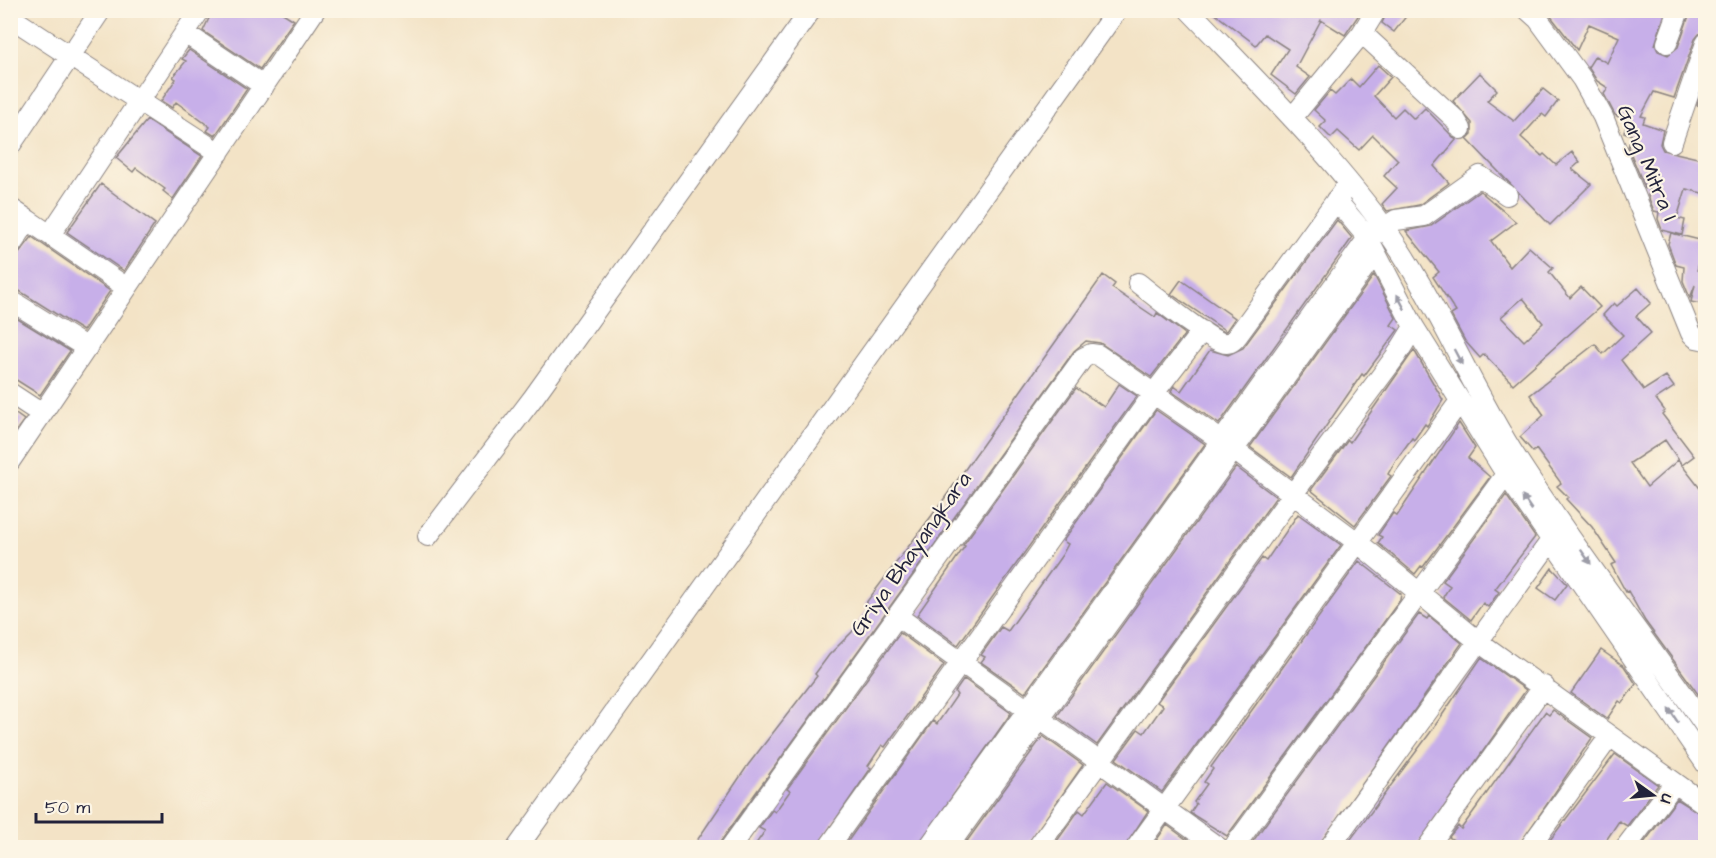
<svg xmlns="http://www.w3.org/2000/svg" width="1716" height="858" viewBox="0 0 1716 858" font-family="'Architects Daughter',sans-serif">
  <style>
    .building { fill: #c7afe9; fill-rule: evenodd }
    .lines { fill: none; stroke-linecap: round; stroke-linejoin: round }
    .street-casing { stroke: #8a8280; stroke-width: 22 }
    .street { stroke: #fff; stroke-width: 20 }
    .oneway { fill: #9c9ca7 }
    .labels { text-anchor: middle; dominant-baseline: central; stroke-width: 4.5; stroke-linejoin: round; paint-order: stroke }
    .street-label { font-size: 22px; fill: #22223b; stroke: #fcf5e5 }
  </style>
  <rect width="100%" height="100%" fill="#fcf5e5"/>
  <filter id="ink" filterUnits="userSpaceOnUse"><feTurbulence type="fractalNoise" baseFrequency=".0167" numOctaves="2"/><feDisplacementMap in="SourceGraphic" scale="12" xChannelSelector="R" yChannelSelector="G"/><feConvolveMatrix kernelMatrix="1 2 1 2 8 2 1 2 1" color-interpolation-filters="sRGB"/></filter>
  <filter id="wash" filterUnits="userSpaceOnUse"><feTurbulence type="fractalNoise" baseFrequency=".008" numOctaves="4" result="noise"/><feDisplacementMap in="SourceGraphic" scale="24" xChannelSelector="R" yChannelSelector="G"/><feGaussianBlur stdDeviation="1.35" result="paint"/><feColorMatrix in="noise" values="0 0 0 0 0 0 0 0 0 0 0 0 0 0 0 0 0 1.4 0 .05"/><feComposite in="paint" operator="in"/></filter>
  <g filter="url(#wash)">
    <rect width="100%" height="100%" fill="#f3e3c6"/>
    <g id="blocks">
      <!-- building -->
      <path class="building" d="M213,10H278L294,20L260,69L203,31Z
        M1210,10H1362L1345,35L1321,20L1296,67L1310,77L1296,94L1271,75L1288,49L1265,34L1256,45Z
        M1388,10H1411L1394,32L1382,23Z
        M1546,10H1666L1655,45L1658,51L1668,55L1678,47L1691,10H1706V31L1699,34L1695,39L1674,98L1654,92L1641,116L1645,117L1643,123L1663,130L1660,144L1663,150L1706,160V194L1686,189L1677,218L1685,220L1682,235L1662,230L1658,219L1659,212L1654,211L1648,196L1650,189L1645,188L1628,147L1632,135L1624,132L1628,122L1615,115L1604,94L1608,88L1597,81L1588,67L1595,56L1607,63L1619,37L1589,24L1577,50Z
        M189,50L247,89L215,136L207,131L210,127L176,102L172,108L161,101L176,79L173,77L186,61L182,59Z
        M1378,65L1391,77L1374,96L1394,117L1403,108L1414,119L1425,108L1456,140L1434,166L1449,183L1419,205L1387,211L1382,204L1397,188L1384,176L1398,160L1373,135L1359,150L1338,131L1331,138L1320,127L1326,121L1314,110L1330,91L1335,95L1351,79L1359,87Z
        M1480,73L1497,90L1487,101L1514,121L1543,89L1558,101L1546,117L1542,114L1521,137L1542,156L1544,154L1556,165L1572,152L1580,162L1572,169L1591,184L1550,225L1467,139L1472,134V123L1453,101Z
        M1706,81V108L1697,105Z
        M147,120L202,156L173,199L163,191L165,189L136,168L133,172L116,158Z
        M101,184L155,224L124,271L67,232Z
        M1480,191L1516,222L1491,241L1510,267L1529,247L1553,268L1549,272L1570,298L1581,287L1600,307L1513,384L1484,354L1480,358L1465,341L1451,315L1456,312L1433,277L1439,272L1406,231L1431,226ZM1523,298L1543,323L1524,341L1501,317Z
        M1337,220L1352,238L1219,424L1171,391L1174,386L1181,391L1210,350L1228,355L1243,348Z
        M1671,233L1704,241L1697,271L1699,263L1706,264V305L1691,302L1695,285L1690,298L1683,281L1684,267L1676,265L1668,244Z
        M32,237L110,291L83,331L10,285V265Z
        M1103,275L1115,284L1112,288L1155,317L1157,313L1185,334L1151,377L1100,343L1086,341L1074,351L716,848H692L748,765L817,676L815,674L829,655L852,632L869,607L865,604L939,506Z
        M1374,275L1396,318L1391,325L1398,330L1364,376L1362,374L1291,477L1250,447Z
        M1181,280L1235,318L1226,331L1171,294Z
        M1638,288L1651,303L1636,316L1651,333L1621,360L1644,390L1666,376L1674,387L1656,399L1665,411L1662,414L1694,456L1682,465L1665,440L1630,463L1647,487L1678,460L1706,496V705L1645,621L1628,591L1626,592L1611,565L1616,563L1592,527L1566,499L1568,497L1557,486L1561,483L1536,449L1533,452L1520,437L1544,415L1530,395L1595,344L1603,354L1623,335L1603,315L1614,303L1617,306Z
        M13,316L70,351L40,395L10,376V319Z
        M1414,350L1443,400L1427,426L1425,424L1414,440L1412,438L1396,460L1388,474L1391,476L1355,525L1311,490L1348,440L1350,442Z
        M1119,384L1137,396L958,645L917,615L965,546L963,545L1076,388L1104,407Z
        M10,410L24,420L10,439Z
        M1156,410L1205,444L1025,693L981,662L985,657L981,655L1001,627L1008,631L1062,555L1068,544L1063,541Z
        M1459,423L1475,448L1468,458L1490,477L1423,567L1421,566L1415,574L1378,543L1382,537L1378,535L1393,513L1397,516Z
        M1236,467L1276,497L1097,745L1057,716Z
        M1506,495L1535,537L1495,589L1499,592L1488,607L1483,603L1471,620L1443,597L1450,586L1443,581Z
        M1298,514L1341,545L1162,792L1116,759L1138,729L1144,733L1163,706L1157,702L1262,558L1266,561Z
        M1359,561L1401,594L1400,600L1227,836L1190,813L1196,804L1194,802L1207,784L1204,782L1213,769L1211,767Z
        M1552,568L1567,584L1555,600L1538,588Z
        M1419,614L1427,619L1429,616L1462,643L1317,848H1248Z
        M900,633L944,665L885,747L882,745L868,766L871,768L816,848H753L765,831L759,828L772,810L775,812L790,791L787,789Z
        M1601,650L1624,666L1636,684L1622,703L1619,701L1607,719L1571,693Z
        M1481,658L1526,690L1415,848L1345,847L1430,733Z
        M964,679L1011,713L916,848H843L933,721L937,724L957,695L955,692Z
        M1553,710L1592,738L1517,848H1452L1456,842L1449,837L1458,826L1461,829L1545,712L1549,715Z
        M1043,736L1083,765L1025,848H962Z
        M1615,754L1658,785L1627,826L1619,821L1601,848H1544Z
        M1107,782L1148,811L1124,848H1052L1079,810L1084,814Z
        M1677,799L1706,817V844L1700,840L1695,848H1640Z
        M1167,825L1198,848H1151Z"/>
    </g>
  </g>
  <g filter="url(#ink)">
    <use href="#blocks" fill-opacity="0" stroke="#8a8280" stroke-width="1.5"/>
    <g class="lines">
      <!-- street casing -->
      <g class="street-casing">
        <path id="street" d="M1189,10C1256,80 1326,149 1384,227C1436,299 1469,384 1517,459C1576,551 1644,637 1706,727
          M1528,10L1538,19L1582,79L1603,117L1691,333L1696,338L1706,340
          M10,17L219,153
          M185,33L264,86
          M1362,33L1455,119L1461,129
          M1667,43L1679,10
          M1292,118L1362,33L1376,10
          M1672,142L1706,43
          M10,146L101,10
          M1336,200L1368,238L1414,327L1506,474L1706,764
          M10,208L28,220
          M50,235L127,288
          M10,247L28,220L50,235L200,10
          M1138,283C1151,293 1214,345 1227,343C1232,343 1235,339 1238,335L1343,191
          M10,300L87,348
          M10,393L42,414
          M10,461L315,10
          M428,536L533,398L811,10
          M897,616L1219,848
          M517,848L1117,10
          M730,848L1083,358L1091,354L1098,355L1222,441L1357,542L1479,642L1706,805
          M828,848L1154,393L1202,331
          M928,848L1368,238L1396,220L1424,216L1480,176L1507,195
          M947,848L1375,253
          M1037,848L1293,494L1396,356L1414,327
          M1136,848L1460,401
          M1233,848L1513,465
          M1329,848L1552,539
          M1427,848L1544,686
          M1529,848L1610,736
          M1625,848L1674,784"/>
      </g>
      <!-- street -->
      <use href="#street" class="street"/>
    </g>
    <!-- one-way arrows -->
    <defs><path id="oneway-solid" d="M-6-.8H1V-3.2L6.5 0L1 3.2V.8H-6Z" transform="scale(1.5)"/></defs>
    <g class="oneway">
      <use href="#oneway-solid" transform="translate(1401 302) rotate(-118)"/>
      <use href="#oneway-solid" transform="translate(1458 357) rotate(62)"/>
      <use href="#oneway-solid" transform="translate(1527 503) rotate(-125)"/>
      <use href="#oneway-solid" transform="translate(1586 557) rotate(55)"/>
      <use href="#oneway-solid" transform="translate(1673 715) rotate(-124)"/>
    </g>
  </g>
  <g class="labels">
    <!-- street labels -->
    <g class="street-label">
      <text transform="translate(1647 163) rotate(67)">Gang Mitra I</text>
      <text transform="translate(911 554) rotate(-55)">Griya Bhayangkara</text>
    </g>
  </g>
  <!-- margin -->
  <rect width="1716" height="858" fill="none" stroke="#fcf5e5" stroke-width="36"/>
  <!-- north arrow -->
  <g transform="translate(1653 795) rotate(105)" stroke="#fcf5e5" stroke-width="4.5" paint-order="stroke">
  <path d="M0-4.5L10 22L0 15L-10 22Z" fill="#22223b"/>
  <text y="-9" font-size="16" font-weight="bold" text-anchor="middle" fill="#22223b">U</text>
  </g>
  <!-- scale -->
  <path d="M36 813v9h126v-9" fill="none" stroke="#22223b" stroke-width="3"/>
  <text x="45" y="813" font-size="18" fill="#22223b" stroke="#fcf5e5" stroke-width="4.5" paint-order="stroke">50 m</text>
</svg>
